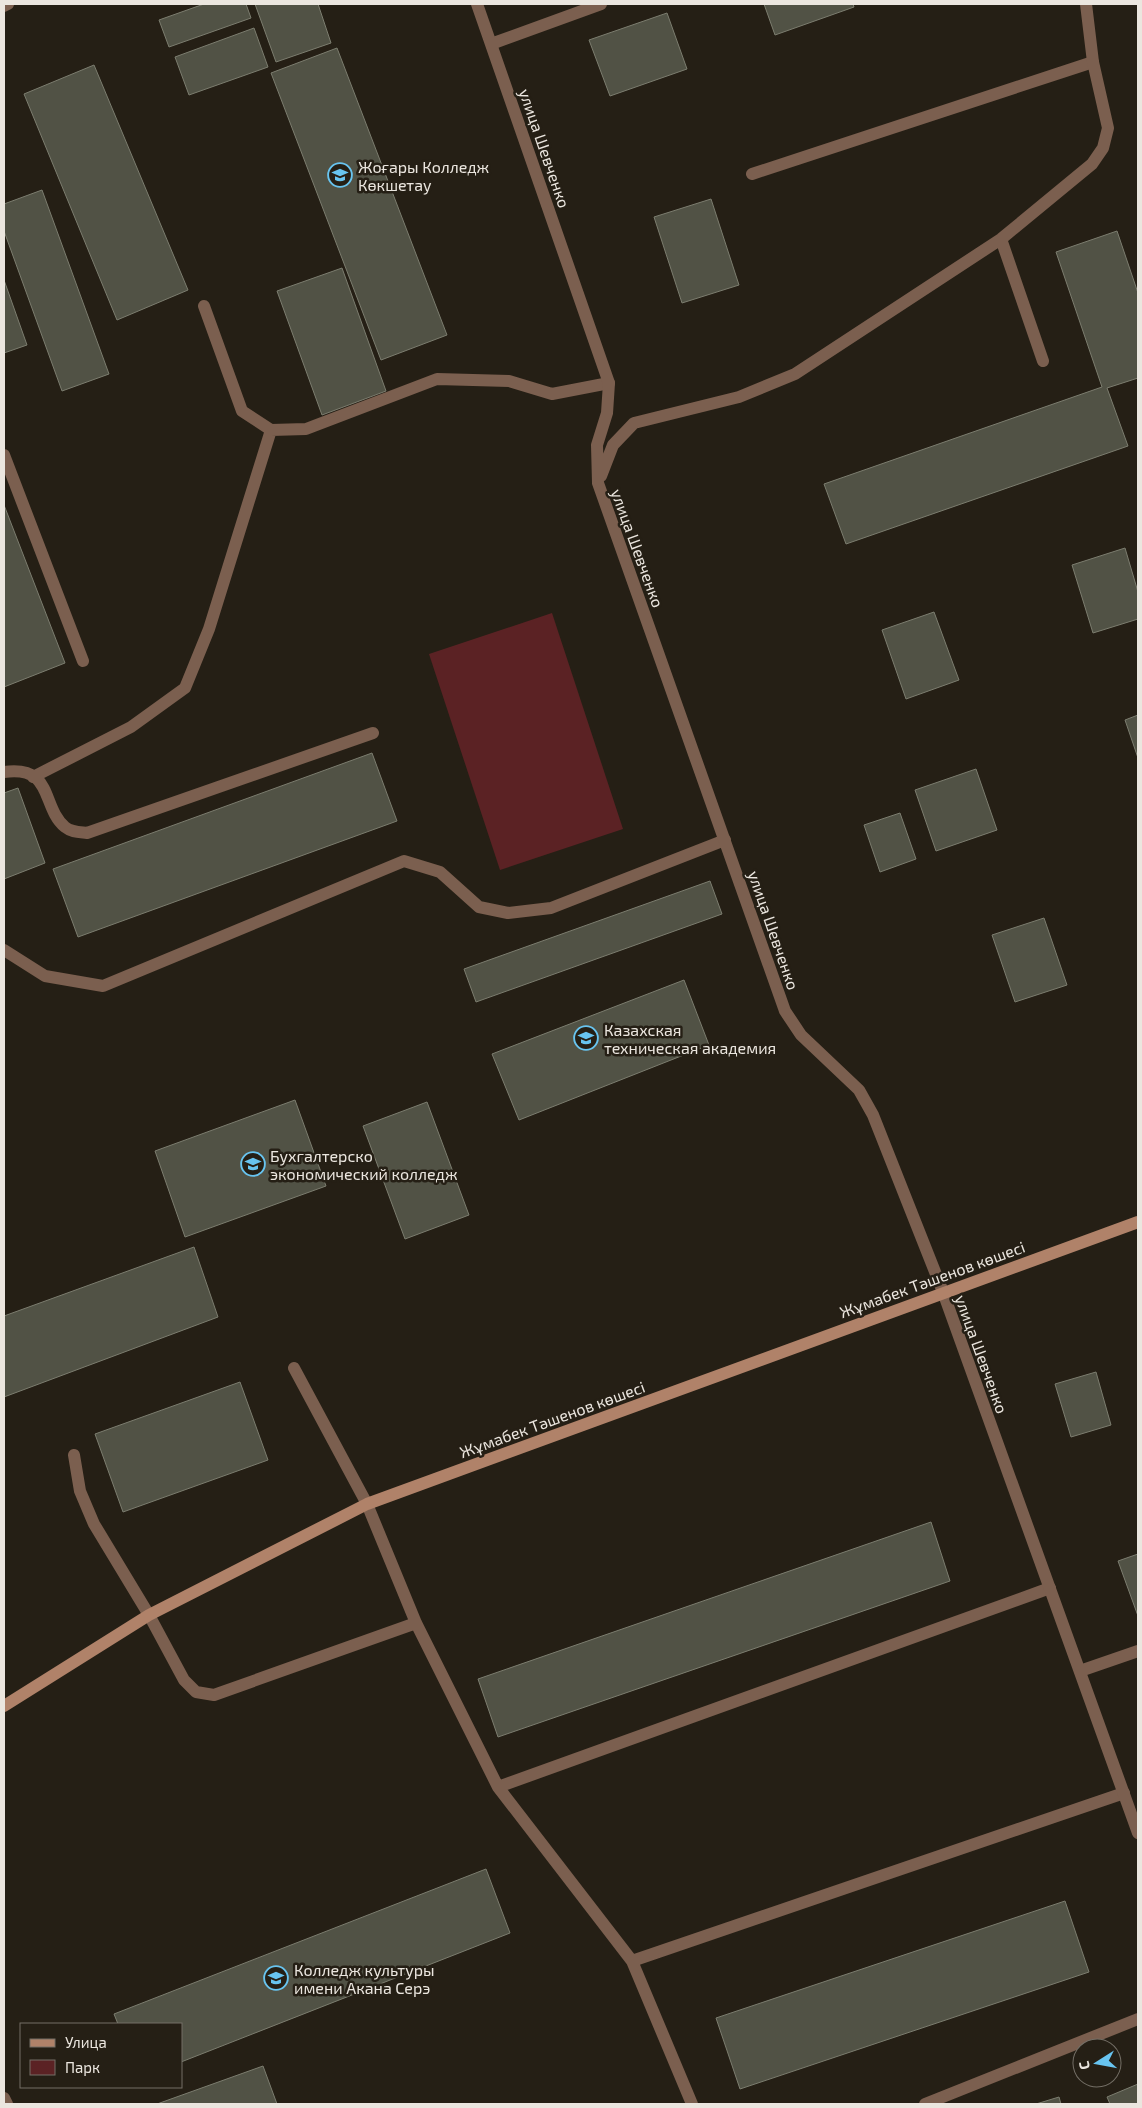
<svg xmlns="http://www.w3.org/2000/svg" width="1142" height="2108" viewBox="0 0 1142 2108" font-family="'Exo 2',sans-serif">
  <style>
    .green { fill: #5b2224 }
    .building { fill: #515245; stroke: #7c7d6f }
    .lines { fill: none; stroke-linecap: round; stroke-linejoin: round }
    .lane { stroke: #7b5f4f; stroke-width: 12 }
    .street { stroke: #7b5f4f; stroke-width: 12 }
    .secondary { stroke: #b08269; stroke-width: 12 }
    .labels { text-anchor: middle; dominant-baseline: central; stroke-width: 5; stroke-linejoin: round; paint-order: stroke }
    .street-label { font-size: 16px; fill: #ebe6df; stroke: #251f15 }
    .poi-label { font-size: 16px; fill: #ebe6df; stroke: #251f15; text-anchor: start }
  </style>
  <rect width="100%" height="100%" fill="#251f15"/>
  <!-- green -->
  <path class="green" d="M552,613L623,829L500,870L429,654Z"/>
  <!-- building -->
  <path class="building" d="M204,4H246L251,18L169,47L159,20Z
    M255,4H318L331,43L276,62Z
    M764,4H853L854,7L775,35Z
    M667,13L687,69L610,96L589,40Z
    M254,28L268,67L189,95L175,57Z
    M337,48L447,335L381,360L271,73Z
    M94,65L188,290L117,320L24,94Z
    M42,190L109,374L62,391L4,231V204Z
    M711,199L739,285L682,303L654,217Z
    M1117,231L1138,293V378L1107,388L1128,446L846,544L824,484L1102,387L1056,252Z
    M342,268L386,391L322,415L277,291Z
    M4,280L27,345L4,353Z
    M4,505L65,663L4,687Z
    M1125,548L1138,592V619L1093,633L1072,565Z
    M934,612L959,680L906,699L882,630Z
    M1138,715V758L1125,720Z
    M372,753L397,821L78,937L53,869Z
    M976,769L997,830L936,851L915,790Z
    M18,788L45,863L4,879V793Z
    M900,813L916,859L880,872L864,825Z
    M710,881L722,914L476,1002L464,969Z
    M1044,918L1067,985L1015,1002L992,935Z
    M684,980L709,1045L519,1120L492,1054Z
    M295,1100L326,1186L185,1237L155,1151Z
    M427,1102L469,1215L405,1239L363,1126Z
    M194,1247L218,1317L4,1397V1316Z
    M1096,1372L1111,1425L1071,1437L1055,1384Z
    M240,1382L268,1460L123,1512L95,1434Z
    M931,1522L950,1581L498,1737L478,1679Z
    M1138,1554V1616L1118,1561Z
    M486,1869L510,1933L181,2062V2024H118L114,2014Z
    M1065,1901L1089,1972L740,2089L716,2018Z
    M263,2066L277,2104H157Z
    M1138,2084V2104H1110L1107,2097Z
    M1059,2097L1061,2104H1036Z"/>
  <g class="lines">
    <!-- lane -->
    <path class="lane" d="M752,174L1093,62
      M204,306L242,411L271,430L306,429L437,379L509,381L552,394L609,383
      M4,455L83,661
      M4,772C54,765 41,807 65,827C71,832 79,832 87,833L373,733
      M33,777L131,727L185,688L209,629L271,430
      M4,950L45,976L103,986L404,861L440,872L479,907L508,913L551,908L725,840
      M294,1368L367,1504L416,1623L498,1787L632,1961L692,2104
      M74,1455L80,1491L94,1524L149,1615L184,1680L196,1692L214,1695L416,1623
      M498,1787L1050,1588
      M632,1961L1124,1793
      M925,2104L1138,2019"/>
    <!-- street -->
    <path class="street" d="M477,4L609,383L607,413L597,445L598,483L785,1011L801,1035L859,1090L873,1115L943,1292L1138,1833
      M4,6L8,4
      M491,44L601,4
      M1001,239L1043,361
      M601,476L613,445L634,423L739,397L795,374L1001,239L1092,164L1103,148L1108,128L1093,62L1086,4
      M1080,1671L1138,1651
      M4,2098L7,2104"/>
    <!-- secondary -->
    <path class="secondary" d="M4,1706L149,1615L367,1504L1138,1222"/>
  </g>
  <!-- icons -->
  <defs>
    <g id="university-ring" transform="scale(1.25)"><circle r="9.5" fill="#251f15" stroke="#68c4f0" stroke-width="1.5"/><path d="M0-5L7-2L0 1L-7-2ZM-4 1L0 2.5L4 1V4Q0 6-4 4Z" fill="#68c4f0"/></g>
  </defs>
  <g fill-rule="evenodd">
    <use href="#university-ring" x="340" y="175"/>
    <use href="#university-ring" x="586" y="1038"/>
    <use href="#university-ring" x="253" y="1164"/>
    <use href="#university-ring" x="276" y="1978"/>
  </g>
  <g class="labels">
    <!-- street labels -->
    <g class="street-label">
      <text transform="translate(545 148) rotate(71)">улица Шевченко</text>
      <text transform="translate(638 548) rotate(70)">улица Шевченко</text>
      <text transform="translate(774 930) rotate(71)">улица Шевченко</text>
      <text transform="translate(932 1279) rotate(-20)">Жұмабек Тәшенов көшесі</text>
      <text transform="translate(982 1354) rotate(70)">улица Шевченко</text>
      <text transform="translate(552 1419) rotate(-20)">Жұмабек Тәшенов көшесі</text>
    </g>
    <!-- poi labels -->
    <g class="poi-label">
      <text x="358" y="166">Жоғары Колледж<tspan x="358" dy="18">Көкшетау</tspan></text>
      <text x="604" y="1029">Казахская<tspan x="604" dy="18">техническая академия</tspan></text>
      <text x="270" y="1155">Бухгалтерско<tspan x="270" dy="18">экономический колледж</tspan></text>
      <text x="294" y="1969">Колледж культуры<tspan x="294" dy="18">имени Акана Серэ</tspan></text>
    </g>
  </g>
  <!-- border -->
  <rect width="1142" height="2108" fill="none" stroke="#ebe6df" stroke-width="10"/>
  <!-- legend -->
  <rect x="20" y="2023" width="162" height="65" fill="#251f15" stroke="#746f66"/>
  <rect x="30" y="2039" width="25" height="8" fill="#b08269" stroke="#746f66"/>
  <text x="65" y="2048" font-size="15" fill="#ebe6df">Улица</text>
  <rect x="30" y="2060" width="25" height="15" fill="#5b2224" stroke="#746f66"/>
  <text x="65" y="2073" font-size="15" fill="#ebe6df">Парк</text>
  <!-- north arrow -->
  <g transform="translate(1097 2063) rotate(259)"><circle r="24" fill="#251f15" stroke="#746f66"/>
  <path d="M0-4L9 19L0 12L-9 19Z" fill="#68c4f0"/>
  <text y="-8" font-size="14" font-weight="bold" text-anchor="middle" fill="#ebe6df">С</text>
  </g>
</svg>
